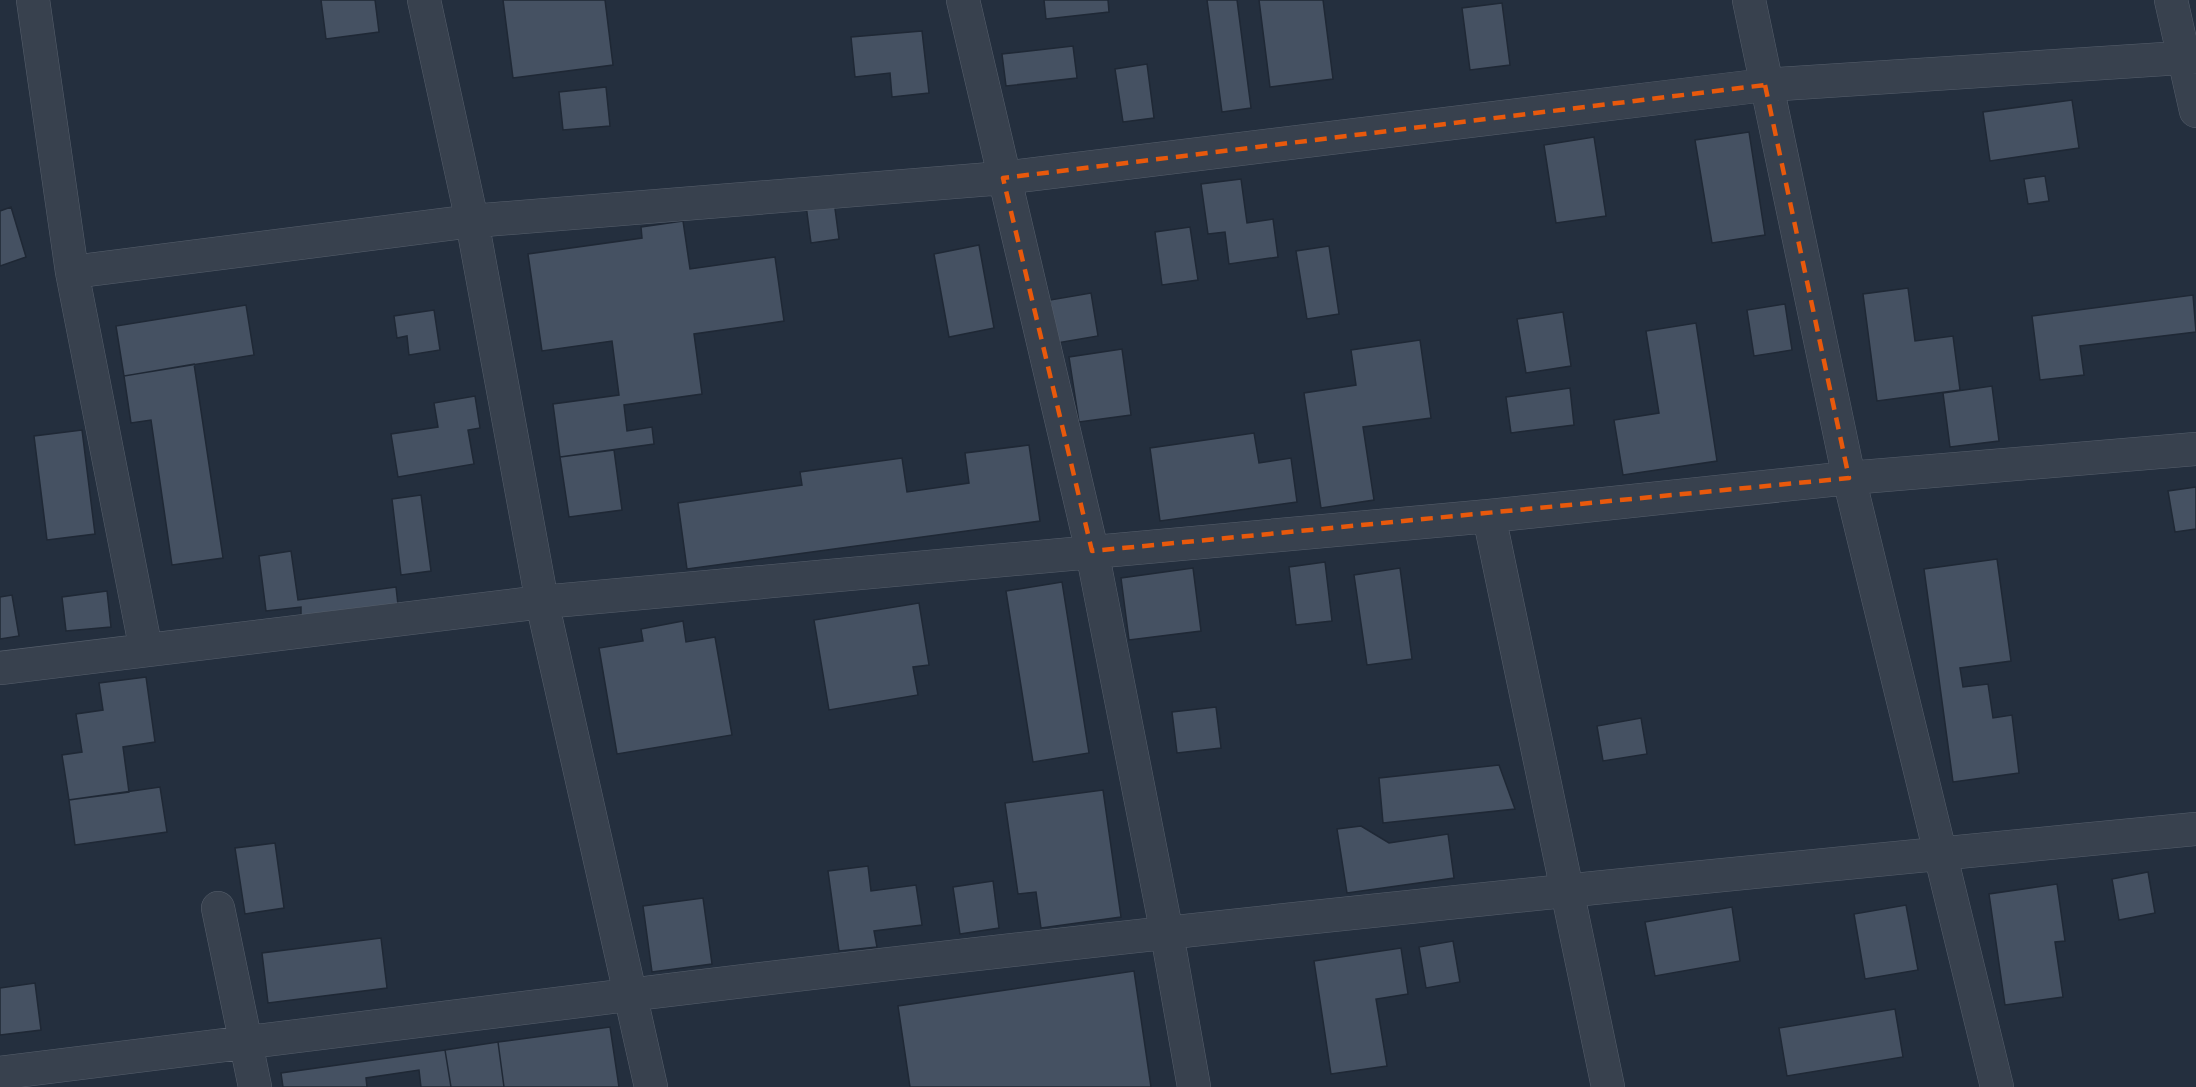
<svg xmlns="http://www.w3.org/2000/svg" width="2196" height="1087" viewBox="0 0 2196 1087" font-family="'Titillium Web',sans-serif">
  <style>
    .building { fill: #455162; stroke: #1f2835; stroke-width: 1.5 }
    .lines { fill: none; stroke-linecap: round; stroke-linejoin: round }
    .minor-casing { stroke: #565f6c; stroke-width: 34 }
    .minor { stroke: #38414e; stroke-width: 33 }
    .marked { fill: none; stroke: #e8590c; stroke-width: 4.5; stroke-dasharray: 12 8; stroke-linejoin: round }
  </style>
  <rect width="100%" height="100%" fill="#242f3e"/>
  <!-- building -->
  <path class="building" d="M321,0H375L379,32L326,39Z
    M503,0H605L613,65L513,78Z
    M1044,0H1108L1109,12L1046,19Z
    M1207,0H1237L1251,108L1222,112Z
    M1259,0H1323L1333,79L1270,87Z
    M1502,3L1510,65L1470,70L1462,8Z
    M922,31L929,93L892,97L890,73L855,77L851,37Z
    M1073,46L1077,78L1006,86L1002,54Z
    M1147,64L1154,118L1123,122L1115,69Z
    M606,87L610,126L563,130L559,92Z
    M2072,100L2079,148L1990,161L1983,112Z
    M1749,132L1765,235L1712,243L1695,140Z
    M1594,137L1606,216L1556,223L1544,145Z
    M2045,176L2049,201L2028,204L2024,179Z
    M1241,179L1247,223L1273,219L1278,257L1229,264L1225,232L1208,234L1201,184Z
    M834,201L839,239L811,243L806,205Z
    M11,207L26,257L0,266V211Z
    M683,221L690,269L775,257L784,321L694,334L702,394L624,405L627,431L652,427L654,444L560,457L553,404L619,395L612,341L542,351L528,254L642,238L641,227Z
    M1190,227L1198,280L1162,285L1155,232Z
    M979,245L994,328L949,337L934,254Z
    M1329,246L1339,314L1307,319L1296,251Z
    M1908,288L1915,341L1953,336L1960,390L1877,401L1863,294Z
    M1091,293L1098,336L1057,343L1050,300Z
    M2193,295L2196,332L2080,346L2084,375L2040,380L2032,316Z
    M1785,304L1792,350L1754,356L1747,310Z
    M246,305L254,355L124,376L116,326Z
    M434,310L440,350L409,355L407,336L397,338L394,316Z
    M1563,312L1571,366L1526,373L1517,319Z
    M1696,323L1717,461L1623,475L1614,420L1659,413L1646,331Z
    M1420,340L1431,418L1363,427L1374,500L1321,508L1304,393L1356,385L1351,350Z
    M1122,349L1131,415L1079,422L1069,357Z
    M194,364L223,558L172,565L151,420L131,423L124,376Z
    M1992,386L1999,441L1950,447L1943,393Z
    M1570,388L1574,425L1511,433L1506,397Z
    M475,396L480,428L468,430L474,464L398,477L391,434L438,427L434,403Z
    M82,430L95,534L47,540L34,436Z
    M1254,433L1259,463L1291,458L1297,502L1160,521L1150,448Z
    M1029,445L1040,521L687,569L678,503L802,485L800,472L902,458L907,492L969,483L965,453Z
    M614,450L622,510L569,517L560,457Z
    M2196,487V529L2175,532L2168,491Z
    M421,495L431,571L401,575L392,499Z
    M291,551L298,600L396,587L398,605L301,618V607L266,611L259,556Z
    M1997,559L2011,661L1960,668L1963,687L1988,684L1993,718L2012,715L2019,773L1953,782L1924,569Z
    M1325,562L1332,621L1296,625L1289,567Z
    M1193,568L1201,631L1129,640L1121,578Z
    M1400,568L1412,659L1367,665L1354,575Z
    M1062,582L1089,753L1033,762L1006,591Z
    M107,591L111,627L66,631L62,597Z
    M12,595L19,636L0,639V597Z
    M919,603L929,665L913,667L918,695L829,710L814,620Z
    M683,621L686,642L715,637L732,735L617,754L599,648L643,641L641,629Z
    M146,677L155,742L123,747L129,792L69,800L62,755L82,752L76,714L103,710L99,683Z
    M1216,707L1221,748L1177,753L1172,712Z
    M1641,718L1647,754L1603,761L1597,726Z
    M1499,765L1515,809L1383,823L1379,778Z
    M160,787L167,832L75,845L69,800Z
    M1103,790L1121,917L1041,928L1036,892L1018,894L1005,803Z
    M1361,826L1389,843L1448,834L1454,878L1347,893L1337,829Z
    M275,843L284,908L245,914L235,848Z
    M868,866L871,891L916,885L922,925L874,931L877,947L839,951L828,871Z
    M2148,872L2155,913L2119,920L2112,879Z
    M993,881L999,928L960,934L953,887Z
    M2057,884L2065,941L2055,942L2063,997L2005,1005L1989,894Z
    M703,898L712,964L652,972L643,906Z
    M1906,905L1918,970L1865,979L1854,914Z
    M1732,907L1740,961L1655,976L1645,922Z
    M381,938L387,988L268,1003L262,953Z
    M1453,941L1460,982L1426,988L1419,947Z
    M1401,948L1408,994L1376,999L1387,1066L1331,1074L1314,961Z
    M1134,971L1151,1087H910L898,1006Z
    M35,983L41,1030L0,1035V988Z
    M1895,1009L1903,1057L1787,1076L1779,1028Z
    M610,1027L619,1087H504L498,1042Z
    M498,1042L504,1087H451L445,1050Z
    M445,1050L451,1087H421L419,1070L366,1078L367,1087H283L281,1073Z"/>
  <g class="lines">
    <!-- minor casing -->
    <g class="minor-casing">
      <path id="minor" d="M33,0L72,272L146,650
        M424,0L472,221L542,602L651,1087
        M963,0L1092,551L1167,934L1194,1087
        M1749,0L1849,478L1997,1087
        M2171,0L2196,111
        M72,272L472,221L1003,178L1765,85L2196,57
        M1489,516L1608,1087
        M0,668L542,602L1489,516L1849,478L2196,449
        M218,908L255,1087
        M0,1073C210,1048 419,1020 628,995C1150,931 1673,879 2196,829"/>
    </g>
    <!-- minor -->
    <use href="#minor" class="minor"/>
  </g>
  <!-- marked area -->
  <path class="marked" d="M1765,85L1849,478L1092,551L1003,178Z"/>
</svg>
